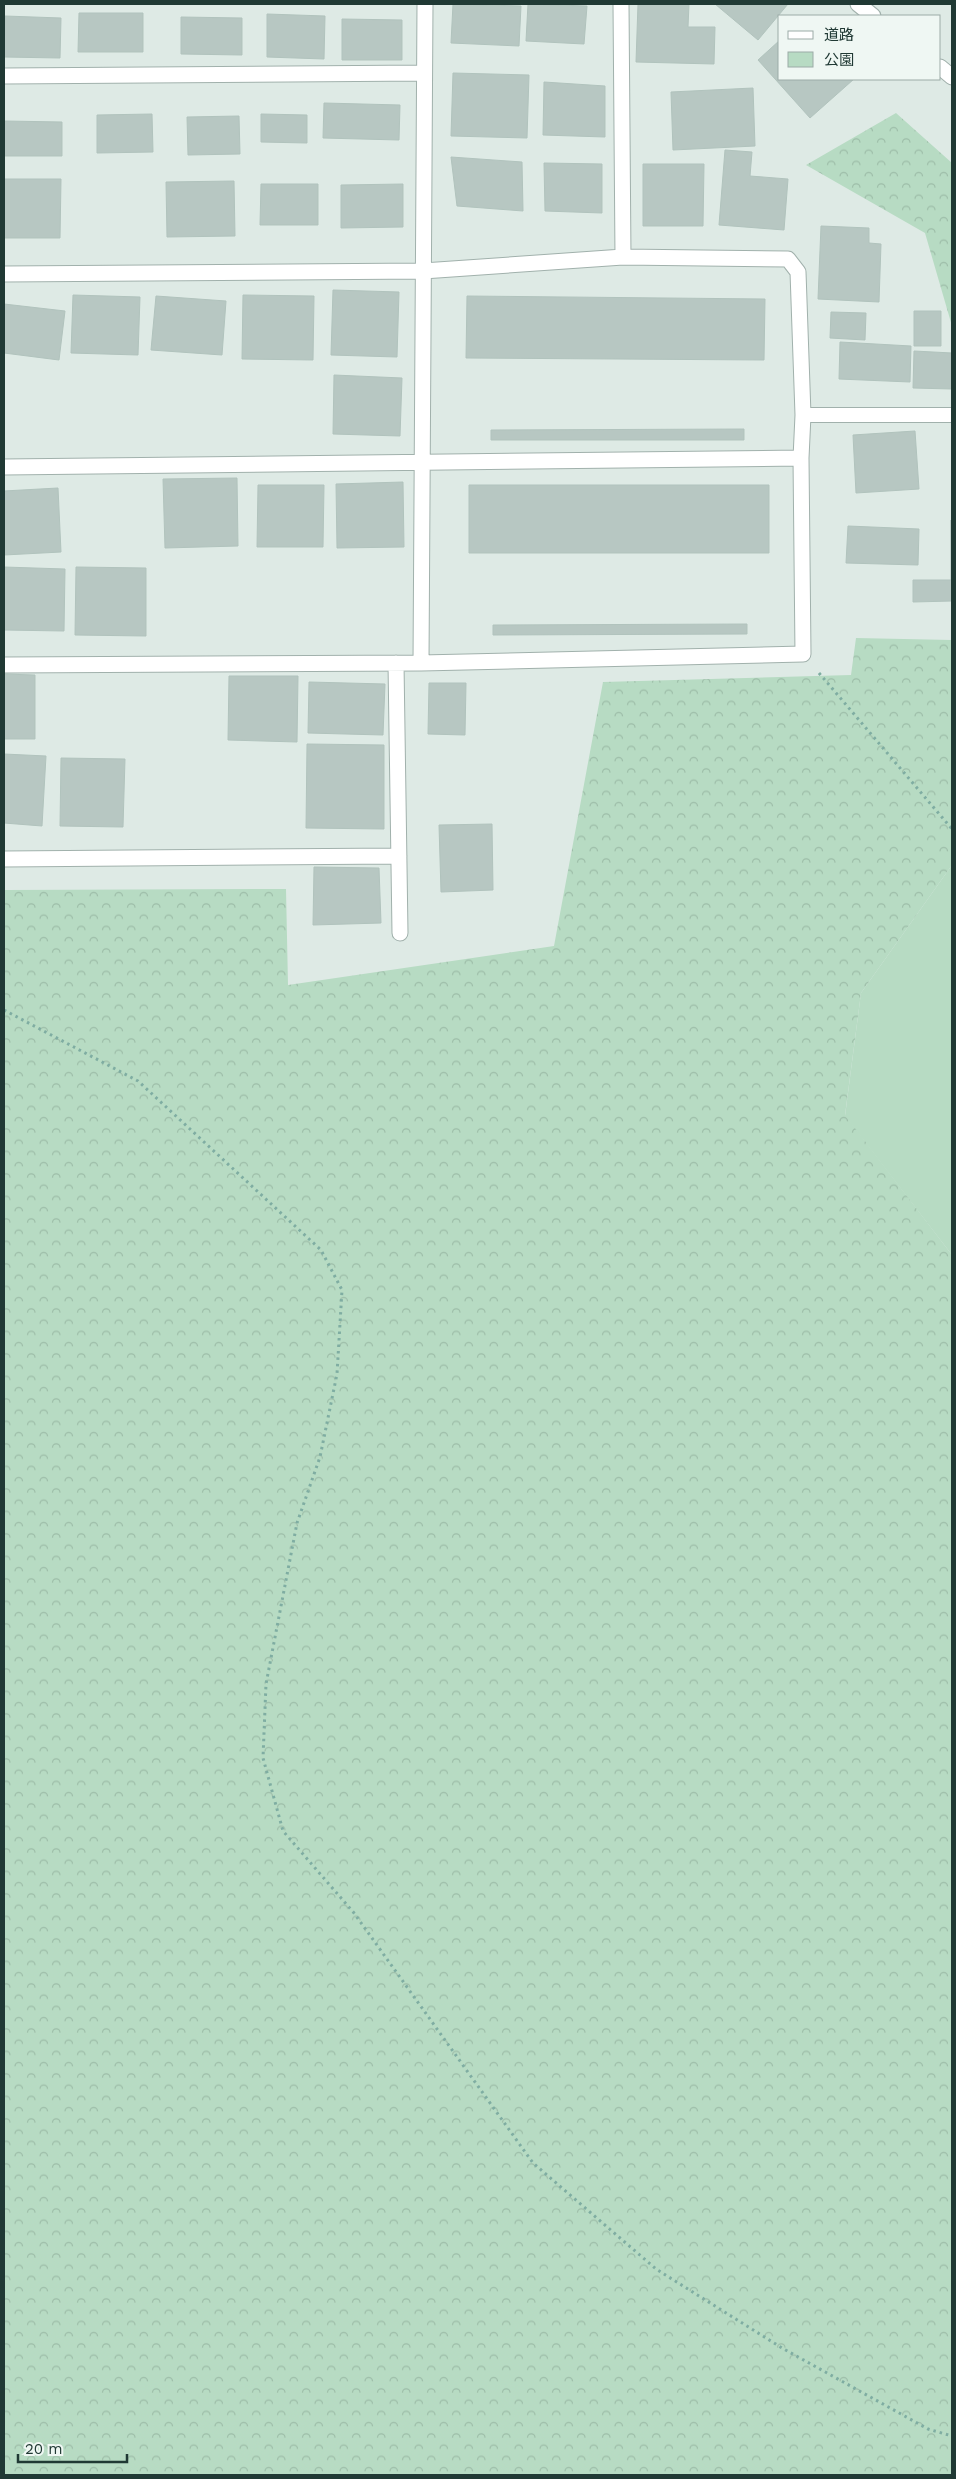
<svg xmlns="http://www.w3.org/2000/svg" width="956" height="2479" viewBox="0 0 956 2479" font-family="'Work Sans','Noto Sans JP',sans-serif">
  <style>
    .green { fill: #b7dbc3 }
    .forest { fill: url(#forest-crowns) }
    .building { fill: #b7c7c2; stroke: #b1c3bd }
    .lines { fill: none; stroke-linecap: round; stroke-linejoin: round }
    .service-casing { stroke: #a1b1ac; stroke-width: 16 }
    .minor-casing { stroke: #a1b1ac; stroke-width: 17 }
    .tertiary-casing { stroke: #a1b1ac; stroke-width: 17 }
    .path { stroke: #7fada2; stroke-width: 3; stroke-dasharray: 2.5 4; stroke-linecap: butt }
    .service { stroke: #fff; stroke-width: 14 }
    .minor { stroke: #fff; stroke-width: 15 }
    .tertiary { stroke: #fff; stroke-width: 15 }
  </style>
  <defs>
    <pattern id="forest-crowns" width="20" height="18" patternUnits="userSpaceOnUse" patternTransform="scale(1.25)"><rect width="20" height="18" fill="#b7dbc3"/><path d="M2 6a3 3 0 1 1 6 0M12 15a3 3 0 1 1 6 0" fill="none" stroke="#9dbda8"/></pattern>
  </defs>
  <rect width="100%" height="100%" fill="#deeae5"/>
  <!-- green -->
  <path class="green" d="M952,865V1255L845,1116L861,993Z"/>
  <!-- forest -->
  <path class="forest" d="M896,113L952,163V326L925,233L806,165Z
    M856,638L952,640V865L861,993L845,1115L952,1255V2475H4V890L286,889L288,985L554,946L603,682L851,675Z"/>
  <!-- building -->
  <path class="building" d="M453,4L521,6L519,46L451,43Z
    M528,4L587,6L584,44L526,41Z
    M638,4H689L688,27H715L714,64L636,62Z
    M715,4H788L758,40Z
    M79,13H143V52H78Z
    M267,14L325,16L324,59L267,57Z
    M5,16L61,18L60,58L4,57Z
    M181,17L242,18V55L181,54Z
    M342,19L402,20V60H342Z
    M780,40V79H854L810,118L758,60Z
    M453,73L529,75L527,138L451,136Z
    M544,82L605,86V137L543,135Z
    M753,88L755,146L673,150L671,92Z
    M324,103L400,105L399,140L323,138Z
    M152,114L153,152L97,153V115Z
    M261,114L307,115V143L261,142Z
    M239,116L240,154L188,155L187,117Z
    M4,121L62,122V156H4Z
    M725,150L752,152L750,176L788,179L784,230L719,225Z
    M451,157L522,162L523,211L457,206Z
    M544,163L602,164V213L545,211Z
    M643,164H704L703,226H643Z
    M4,179H61L60,238H4Z
    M234,181L235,236L167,237L166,182Z
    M261,184H318V225H260Z
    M403,184V227L341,228V185Z
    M821,226L869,228V243L881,244L879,302L818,299Z
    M333,290L399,292L397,357L331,355Z
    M73,295L140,297L138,355L71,353Z
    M243,295L314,296L313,360L242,359Z
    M156,296L226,301L222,355L151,350Z
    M467,296L765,299L764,360L466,358Z
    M4,304L65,311L59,360L4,353Z
    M914,311H941V346H914Z
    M831,312L866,313L865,340L830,338Z
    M840,342L911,346L910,382L839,379Z
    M914,351L952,353V389L913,388Z
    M334,375L402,378L400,436L333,434Z
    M744,429V440H491V430Z
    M915,431L919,489L856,493L853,435Z
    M237,478L238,546L165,548L163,479Z
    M403,482L404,547L337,548L336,484Z
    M258,485H324L323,547H257Z
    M469,485H769V553H469Z
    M58,488L61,552L4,555V491Z
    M951,520L952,601L913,602V580H951Z
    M848,526L919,529L918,565L846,563Z
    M4,567L65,569L64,631L4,630Z
    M76,567L146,568V636L75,635Z
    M747,624V634L493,635V625Z
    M4,674L35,675V739H4Z
    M229,676H298L297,742L228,740Z
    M309,682L385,684L383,735L308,733Z
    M429,683H466L465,735L428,734Z
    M307,744L384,745V829L306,828Z
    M4,754L46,756L42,826L4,823Z
    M61,758L125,759L123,827L60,826Z
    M492,824L493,890L441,892L439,825Z
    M314,867L379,868L381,923L313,925Z"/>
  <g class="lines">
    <!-- service casing -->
    <g class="service-casing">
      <path id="service" d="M803,415H952"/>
    </g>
    <!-- minor casing -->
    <g class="minor-casing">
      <path id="minor" d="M621,4L623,257
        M4,76L424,73
        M4,274L423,271L623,257L788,259L798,272L803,415L801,458L803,654L421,663L4,665
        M4,467L801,458
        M396,663L400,933
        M421,663L425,4
        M4,859L399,856"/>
    </g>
    <!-- tertiary casing -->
    <g class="tertiary-casing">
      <path id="tertiary" d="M858,4L873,16
        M940,67L952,77"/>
    </g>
    <!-- path -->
    <path class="path" d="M819,673L952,829
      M4,1010L138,1081L321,1250L342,1290L337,1374L320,1457L297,1523L266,1684L263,1758L283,1831L354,1913L533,2163L656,2269L782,2348L928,2429L952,2436"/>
    <!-- service -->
    <use href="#service" class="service"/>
    <!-- minor -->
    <use href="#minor" class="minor"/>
    <!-- tertiary -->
    <use href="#tertiary" class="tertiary"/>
  </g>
  <!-- border -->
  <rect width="956" height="2479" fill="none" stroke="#203934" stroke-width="10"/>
  <!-- legend -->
  <rect x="778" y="15" width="162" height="65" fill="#eff7f3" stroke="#9caba7"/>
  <rect x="788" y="31" width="25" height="8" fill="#ffffff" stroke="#9caba7"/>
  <text x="824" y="40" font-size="15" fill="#203934">道路</text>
  <rect x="788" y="52" width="25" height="15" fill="#b7dbc3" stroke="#9caba7"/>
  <text x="824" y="65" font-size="15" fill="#203934">公園</text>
  <!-- scale -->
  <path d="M18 2454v8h109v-8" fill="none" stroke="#203934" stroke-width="2.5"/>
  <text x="25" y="2454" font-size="15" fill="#203934" stroke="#eff7f3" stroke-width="4" paint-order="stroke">20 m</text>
</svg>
